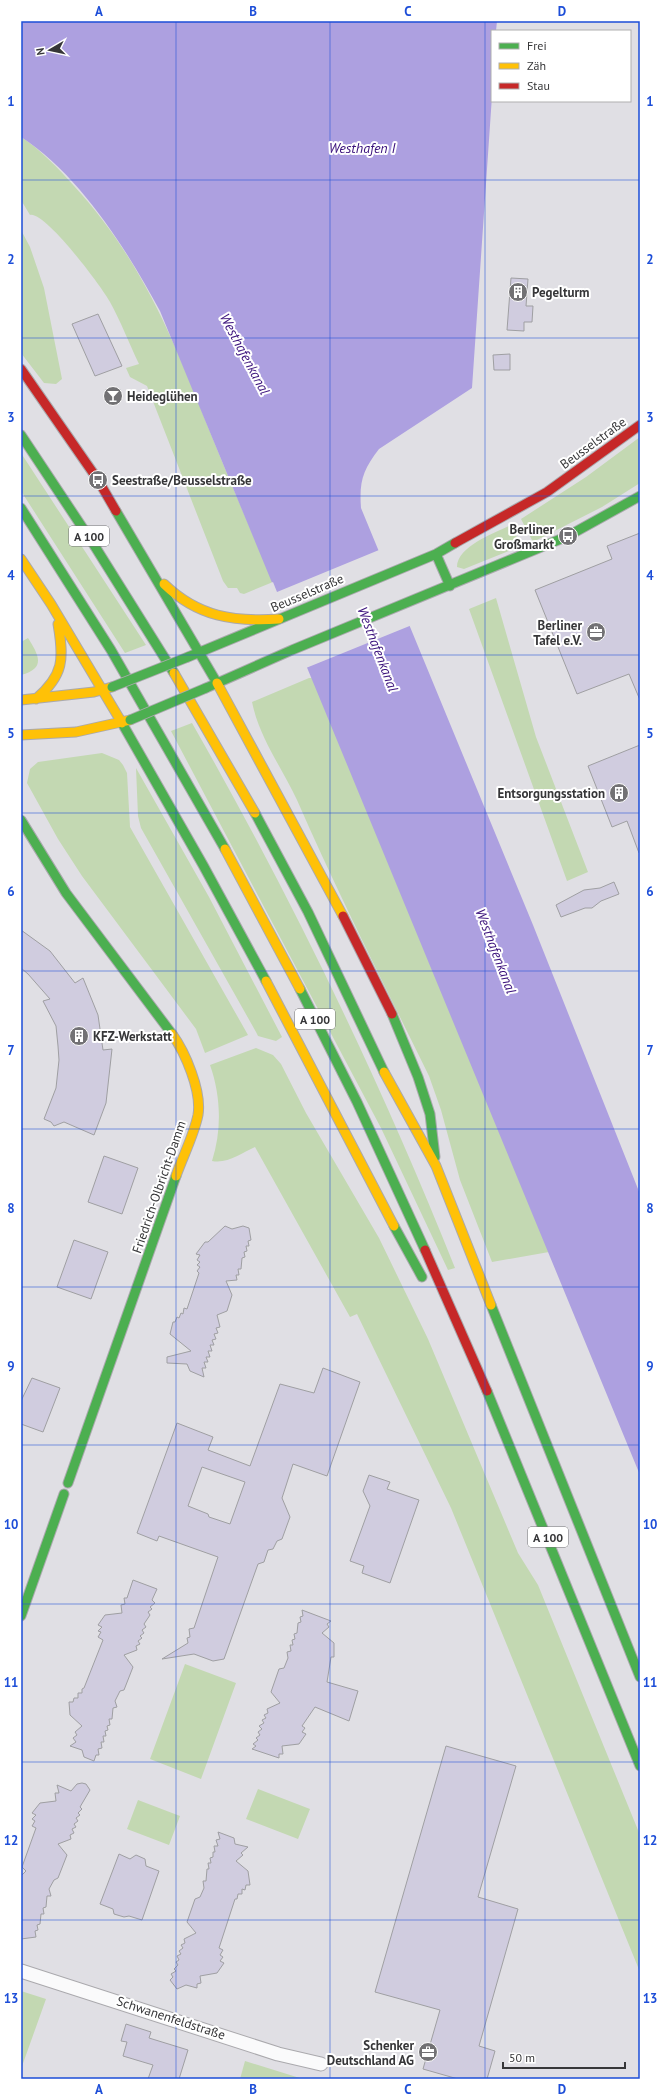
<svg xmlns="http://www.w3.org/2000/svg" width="661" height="2100" viewBox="0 0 661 2100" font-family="'PT Sans',sans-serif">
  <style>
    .green { fill: #c3d8b2 }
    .water { fill: #ada0e0 }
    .pier { fill: #e0dfe4 }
    .building { fill: #d0ccdf; stroke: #9f9fa2; fill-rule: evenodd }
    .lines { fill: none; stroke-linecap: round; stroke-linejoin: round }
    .street-casing { stroke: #aaa9ad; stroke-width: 15 }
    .fast-casing { stroke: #aaa9ad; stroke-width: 11 }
    .slow-casing { stroke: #aaa9ad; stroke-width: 11 }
    .jam-casing { stroke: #aaa9ad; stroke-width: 11 }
    .street { stroke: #fafafb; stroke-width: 13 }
    .fast { stroke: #4caf50; stroke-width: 9 }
    .slow { stroke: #ffc107; stroke-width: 9 }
    .jam { stroke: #c62828; stroke-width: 9 }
    .fast-bridge-casing { stroke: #aaa9ad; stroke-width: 11; stroke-linecap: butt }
    .fast-bridge { stroke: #4caf50; stroke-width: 9 }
    .grid { fill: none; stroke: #1d4ed8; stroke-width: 1; stroke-opacity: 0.55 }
    .labels { text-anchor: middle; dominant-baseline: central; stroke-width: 4; stroke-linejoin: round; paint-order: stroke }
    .shield { fill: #fff; stroke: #727274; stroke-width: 1 }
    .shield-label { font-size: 12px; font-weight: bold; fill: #363638 }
    .poi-label { font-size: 13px; font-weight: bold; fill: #363638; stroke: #fff; text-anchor: start }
    .street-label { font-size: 13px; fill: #363638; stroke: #fff }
    .water-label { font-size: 14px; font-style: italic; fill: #3b127c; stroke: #fff }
    .neatline { fill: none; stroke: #1d4ed8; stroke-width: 1.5 }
    .grid-label { font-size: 13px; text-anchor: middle; font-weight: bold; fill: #1d4ed8 }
  </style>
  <rect width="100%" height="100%" fill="#e0dfe4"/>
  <!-- green -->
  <path class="green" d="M21,137C41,150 58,168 74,186C144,262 176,346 213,439C232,487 253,534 273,582L244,594L240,593L237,588H228L223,581L147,386L130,377L126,368L139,364C129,343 121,322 110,302C102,287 45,211 30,215L21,200Z
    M21,230L30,247L44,288L62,379L56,384L44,383L21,353Z
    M640,437V483L602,507L533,542L521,519L586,477Z
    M21,453L146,645L125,653L21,491Z
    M511,525L521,546L464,569L457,567C457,546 495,533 511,525Z
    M496,598L536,737L588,872L567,881L469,609Z
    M28,638C38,654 47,668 21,675V642Z
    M309,678H313L549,1252L492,1262L460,1180L441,1110L429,1076C384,984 338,894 297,800C282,768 259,737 252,702Z
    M192,723C292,898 380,1080 455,1268L448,1270L381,1128L171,731Z
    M102,753L119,760L123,765L127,773L130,827L248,1035L205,1053L196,1029L82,876L58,839L27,783L30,769L38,762Z
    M136,768L209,897L282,1037L276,1041L258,1036L256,1032L141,828L138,816Z
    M256,1048L273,1055L281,1064L306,1113L379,1238L428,1339L518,1553L538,1585L640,1835V1972L451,1508L357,1314L350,1317L255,1147C241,1153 228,1164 212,1161C222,1130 221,1096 210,1065Z
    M185,1664L236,1683L201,1779L150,1759Z
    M258,1789L310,1809L298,1839L246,1819Z
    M138,1800L180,1816L169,1845L127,1829Z
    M21,1991L46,1999L21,2069Z
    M245,2061L303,2079H240Z"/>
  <!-- water -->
  <path class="water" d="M21,21H497L496,31H492V96L472,388L379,449C363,470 359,481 361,508L533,925L640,1194V1475L160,311C127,250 80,175 21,137Z"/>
  <!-- pier -->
  <path class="pier" d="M379,545L412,625L306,668L271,583L273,582L277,592L379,550Z"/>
  <!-- building -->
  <path class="building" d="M511,278L528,279L526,306H533L532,322H524V331L507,330Z
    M98,314L122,366L95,376L72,324Z
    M510,354V370H494L493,355Z
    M640,533V700L629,674L577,694L535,590L612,559L607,546Z
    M640,745V853H639L627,821L612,827L588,766Z
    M614,882L619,894L601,901L592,908H585L561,917L556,905L584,890L600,888Z
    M21,930L50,951L75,983L83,978L98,1015L103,1050L112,1049L106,1103L94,1135L64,1122L54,1126L51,1122L44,1119L56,1088L59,1060L58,1046L56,1026L43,1001L50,999L28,974L21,968Z
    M104,1156L138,1168L122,1214L88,1202Z
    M225,1226L232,1229L243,1226L249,1228L251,1240L248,1241L249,1246H246L247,1251L244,1252L245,1257L242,1258L241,1269H238L239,1275H236L237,1280L226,1281L232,1295L227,1311L217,1315L220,1327L216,1328L218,1333L214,1334L216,1339L212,1340L214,1345H210L212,1351H208L210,1357H206L208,1362H204L206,1368H202L204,1377L190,1371L187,1364L167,1363V1357L191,1351L170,1334L173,1322H175L177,1317L179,1318L181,1313L183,1314L184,1308L187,1309L199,1273L197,1271L200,1267L197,1265L200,1262L197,1260L200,1255L196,1254L205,1242H208Z
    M74,1240L108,1252L91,1299L57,1287Z
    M323,1368L360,1382L327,1476L293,1464L282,1498L290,1517L282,1539L277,1541L273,1549L268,1550L264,1562L258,1564L224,1659L213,1661L194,1654L162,1659L188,1643L187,1638L190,1637L189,1629L194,1628L218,1557L159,1536L157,1541L137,1533L177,1423L213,1437L208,1450L250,1466L280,1384L314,1393ZM202,1467L245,1482L230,1524L209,1517L208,1514L188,1506Z
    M32,1378L60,1388L43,1432L21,1424V1401Z
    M369,1475L390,1482L387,1489L419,1500L390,1583L362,1573L364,1566L350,1561L370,1506L363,1491Z
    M133,1580L157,1589L152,1600L155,1603L150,1607L152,1609L148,1612L150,1615L144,1624L146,1627L142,1630L144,1633L140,1636L142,1638L138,1641L140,1644L136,1646L137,1650L124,1655L133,1667L124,1690L120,1691L115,1701L117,1707L113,1708L112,1719H109L110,1725L107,1726L108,1730L105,1731L106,1736H103L104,1742H101L102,1748L98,1749L99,1755H96L94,1761L84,1757L82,1750L70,1746L76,1742L73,1738L77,1735L75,1732L82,1726L70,1715L69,1702H73L74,1698H78V1693H82V1689L84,1688L103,1640L98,1637L101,1632L98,1631L102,1627L98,1625L105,1615L122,1613L121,1605L125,1604L124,1598H127Z
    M302,1610L331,1621L327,1624L329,1627L322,1633L334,1643V1657H331L327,1682L358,1691L349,1721L315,1707L302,1726L305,1728L302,1732L306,1734L299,1744L282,1746L283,1754H279V1758L252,1749L256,1746L253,1744L258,1740L256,1738L260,1735L258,1732L262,1729L259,1726L264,1723L262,1720L266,1718L264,1715L268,1713L267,1709L280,1703L271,1692L279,1669L284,1668L288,1658L287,1652L291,1651L290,1645H293L292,1640L295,1639L294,1634L297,1633L298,1623L301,1622L300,1617L303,1616Z
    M446,1746L516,1766L478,1897L518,1909L479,2046L495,2051L487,2079H458L423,2069L440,2010L375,1992Z
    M82,1783L86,1784L90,1790L80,1807L82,1809L78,1813L80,1815L76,1818L78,1821L74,1824L76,1827L72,1829L74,1833L70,1835L71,1839L58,1844L67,1855L58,1878L54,1880L49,1889L51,1896H47L46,1907L43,1908L44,1914H41L40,1924L37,1925L38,1930L35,1931L36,1937L21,1939V1876L26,1871L22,1867L36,1828L32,1826L35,1821L32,1819L36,1815L32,1813L40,1803L56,1801L55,1793H59L57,1785L71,1791L77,1784Z
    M218,1832L234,1838L235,1844L248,1847L241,1853L243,1855L236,1861L248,1871L250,1885H246L245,1890L242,1889V1894H238L237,1899H235L219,1948L223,1950L220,1955L223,1957L220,1961L224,1963L217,1973L200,1976L201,1983L197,1984V1988L186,1985L177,1989L170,1980L173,1977L171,1974L176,1971L174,1969L178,1965L176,1962L179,1960L177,1956L181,1954L179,1951L183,1948L181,1945L185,1943L184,1939L196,1933L187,1922L195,1899L200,1897L204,1888L203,1881H206L207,1869H209L208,1863H211L210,1858L213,1857V1852H215L214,1846H218L216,1840L220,1839Z
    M119,1854L130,1859L136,1855L145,1859L146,1866L159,1871L142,1920L129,1916L124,1917L114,1914L113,1909L100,1904Z
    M126,2024L151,2032L149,2038L188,2050L179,2079H148L153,2065L123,2056L127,2042L121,2041Z"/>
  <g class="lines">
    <!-- street casing -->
    <g class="street-casing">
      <path id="street" d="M21,1971L278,2054L321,2064"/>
    </g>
    <!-- fast casing -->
    <g class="fast-casing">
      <path id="fast" d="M21,435L94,545L174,673
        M21,508L111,650L225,849
        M116,511L217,683
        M436,554L450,586
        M188,657L436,554L455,543
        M206,688L292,650L568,536L640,496
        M122,723L203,865L266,981
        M255,813L308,912L384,1072
        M21,820L66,893L172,1034
        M300,989L357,1102L425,1250
        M392,1014L418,1077L430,1114L435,1157
        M394,1226L422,1277
        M491,1305L640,1677
        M487,1391L640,1766
        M68,1483L176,1176
        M21,1616L64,1494"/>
    </g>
    <!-- slow casing -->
    <g class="slow-casing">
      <path id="slow" d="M21,559L51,604L122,723
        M164,584C198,617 234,622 279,619
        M174,673L255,813
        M217,683L343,916
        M36,699C64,675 64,659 58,624
        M21,700L94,692L112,687
        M21,735L76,732L130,720
        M225,849L300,989
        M266,981L394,1226
        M172,1034C185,1052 202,1091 198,1115C194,1135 183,1156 176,1176
        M384,1072L436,1166L491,1305"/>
    </g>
    <!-- jam casing -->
    <g class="jam-casing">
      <path id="jam" d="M21,369L98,480L116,511
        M455,543L547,492L640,425
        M343,916L392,1014
        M425,1250L487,1391"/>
    </g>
    <!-- street -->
    <use href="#street" class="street"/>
    <!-- fast -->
    <use href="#fast" class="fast"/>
    <!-- slow -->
    <use href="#slow" class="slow"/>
    <!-- jam -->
    <use href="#jam" class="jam"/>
    <!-- fast-bridge casing -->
    <g class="fast-bridge-casing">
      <path id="fast-bridge" d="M112,687L188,657
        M130,720L206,688"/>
    </g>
    <!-- fast-bridge -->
    <use href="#fast-bridge" class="fast-bridge"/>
  </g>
  <!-- grid -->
  <path class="grid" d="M176,21V2079M330,21V2079M485,21V2079M21,180H640M21,338H640M21,496H640M21,655H640M21,813H640M21,971H640M21,1129H640M21,1287H640M21,1445H640M21,1604H640M21,1762H640M21,1920H640"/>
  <!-- icons -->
  <defs>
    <g id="building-disc" transform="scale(1)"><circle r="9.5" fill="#727174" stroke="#fff"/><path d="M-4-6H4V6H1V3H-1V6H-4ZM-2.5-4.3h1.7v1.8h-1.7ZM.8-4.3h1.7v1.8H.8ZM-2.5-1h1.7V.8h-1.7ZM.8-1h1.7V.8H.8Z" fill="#fff"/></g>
    <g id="bar-disc" transform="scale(1)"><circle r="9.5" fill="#727174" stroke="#fff"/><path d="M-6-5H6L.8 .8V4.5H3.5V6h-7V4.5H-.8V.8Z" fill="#fff"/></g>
    <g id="bus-disc" transform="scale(1)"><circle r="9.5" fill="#727174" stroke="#fff"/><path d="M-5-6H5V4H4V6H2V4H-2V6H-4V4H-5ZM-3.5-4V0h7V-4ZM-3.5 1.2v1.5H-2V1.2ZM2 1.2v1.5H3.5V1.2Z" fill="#fff"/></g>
    <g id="office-disc" transform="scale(1)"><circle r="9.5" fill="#727174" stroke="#fff"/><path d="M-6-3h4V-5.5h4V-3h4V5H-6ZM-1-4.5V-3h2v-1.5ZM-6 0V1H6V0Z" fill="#fff"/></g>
  </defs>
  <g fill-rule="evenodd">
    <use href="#building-disc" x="518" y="292"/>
    <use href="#bar-disc" x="113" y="396"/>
    <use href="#bus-disc" x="98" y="480"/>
    <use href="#bus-disc" x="568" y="536"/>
    <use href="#office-disc" x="596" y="632"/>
    <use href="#building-disc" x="619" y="793"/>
    <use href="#building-disc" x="79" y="1036"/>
    <use href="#office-disc" x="428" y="2052"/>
  </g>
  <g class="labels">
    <!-- shield labels -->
    <g class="shield">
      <rect x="69" y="526" width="40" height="20" rx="3"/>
      <rect x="295" y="1009" width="40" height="20" rx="3"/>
      <rect x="528" y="1527" width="40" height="20" rx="3"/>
    </g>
    <g class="shield-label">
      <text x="89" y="536">A 100</text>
      <text x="315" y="1019">A 100</text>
      <text x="548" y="1537">A 100</text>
    </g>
    <!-- poi labels -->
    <g class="poi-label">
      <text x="532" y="292">Pegelturm</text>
      <text x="127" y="396">Heideglühen</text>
      <text x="112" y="480">Seestraße/Beusselstraße</text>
      <text x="554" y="529" text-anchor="end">Berliner<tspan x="554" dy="15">Großmarkt</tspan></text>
      <text x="582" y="625" text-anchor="end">Berliner<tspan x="582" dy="15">Tafel e.V.</tspan></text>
      <text x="605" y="793" text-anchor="end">Entsorgungsstation</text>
      <text x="93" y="1036">KFZ-Werkstatt</text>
      <text x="414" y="2045" text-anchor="end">Schenker<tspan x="414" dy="15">Deutschland AG</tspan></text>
    </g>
    <!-- street labels -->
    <g class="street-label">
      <text transform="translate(593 443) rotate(-36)">Beusselstraße</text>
      <text transform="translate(307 593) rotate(-23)">Beusselstraße</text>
      <text transform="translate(159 1187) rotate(-71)">Friedrich-Olbricht-Damm</text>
      <text transform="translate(171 2018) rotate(18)">Schwanenfeldstraße</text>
    </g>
    <!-- water labels -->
    <g class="water-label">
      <text x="362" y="148">Westhafen I</text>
      <text transform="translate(245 354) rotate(62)">Westhafenkanal</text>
      <text transform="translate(378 649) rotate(69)">Westhafenkanal</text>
      <text transform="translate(496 951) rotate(69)">Westhafenkanal</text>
    </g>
  </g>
  <!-- border -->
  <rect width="661" height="2100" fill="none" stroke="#ffffff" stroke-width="44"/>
  <!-- legend -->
  <rect x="491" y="30" width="140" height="72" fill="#ffffff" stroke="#afafaf"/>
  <rect x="499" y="43" width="20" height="6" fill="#4caf50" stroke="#afafaf"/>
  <text x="527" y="50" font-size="12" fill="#363638">Frei</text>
  <rect x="499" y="63" width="20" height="6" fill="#ffc107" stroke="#afafaf"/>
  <text x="527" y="70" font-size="12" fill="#363638">Zäh</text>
  <rect x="499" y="83" width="20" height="6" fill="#c62828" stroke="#afafaf"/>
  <text x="527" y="90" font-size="12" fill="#363638">Stau</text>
  <!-- north arrow -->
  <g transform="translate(50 50) rotate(261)" stroke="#ffffff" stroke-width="3" paint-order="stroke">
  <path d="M0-3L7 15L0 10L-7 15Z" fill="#363638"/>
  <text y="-6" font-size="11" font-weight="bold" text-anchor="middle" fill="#363638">N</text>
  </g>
  <!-- scale -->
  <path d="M503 2062v6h122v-6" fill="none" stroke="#363638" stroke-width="2"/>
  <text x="509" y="2062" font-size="12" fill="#363638" stroke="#ffffff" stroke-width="3" paint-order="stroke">50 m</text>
  <rect x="22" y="22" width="617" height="2056" class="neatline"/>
  <g class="grid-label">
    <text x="99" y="16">A</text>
    <text x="253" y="16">B</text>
    <text x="408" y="16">C</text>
    <text x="562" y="16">D</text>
    <text x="11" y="106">1</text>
    <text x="650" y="106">1</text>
    <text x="11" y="264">2</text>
    <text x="650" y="264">2</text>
    <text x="11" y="422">3</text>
    <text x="650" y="422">3</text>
    <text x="11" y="580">4</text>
    <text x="650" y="580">4</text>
    <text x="11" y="738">5</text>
    <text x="650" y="738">5</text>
    <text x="11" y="896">6</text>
    <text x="650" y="896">6</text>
    <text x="11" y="1055">7</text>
    <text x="650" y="1055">7</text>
    <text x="11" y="1213">8</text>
    <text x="650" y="1213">8</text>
    <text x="11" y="1371">9</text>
    <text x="650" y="1371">9</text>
    <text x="11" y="1529">10</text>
    <text x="650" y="1529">10</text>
    <text x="11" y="1687">11</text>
    <text x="650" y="1687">11</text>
    <text x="11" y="1845">12</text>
    <text x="650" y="1845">12</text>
    <text x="11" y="2003">13</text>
    <text x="650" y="2003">13</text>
    <text x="99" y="2094">A</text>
    <text x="253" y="2094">B</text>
    <text x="408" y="2094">C</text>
    <text x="562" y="2094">D</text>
  </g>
</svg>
